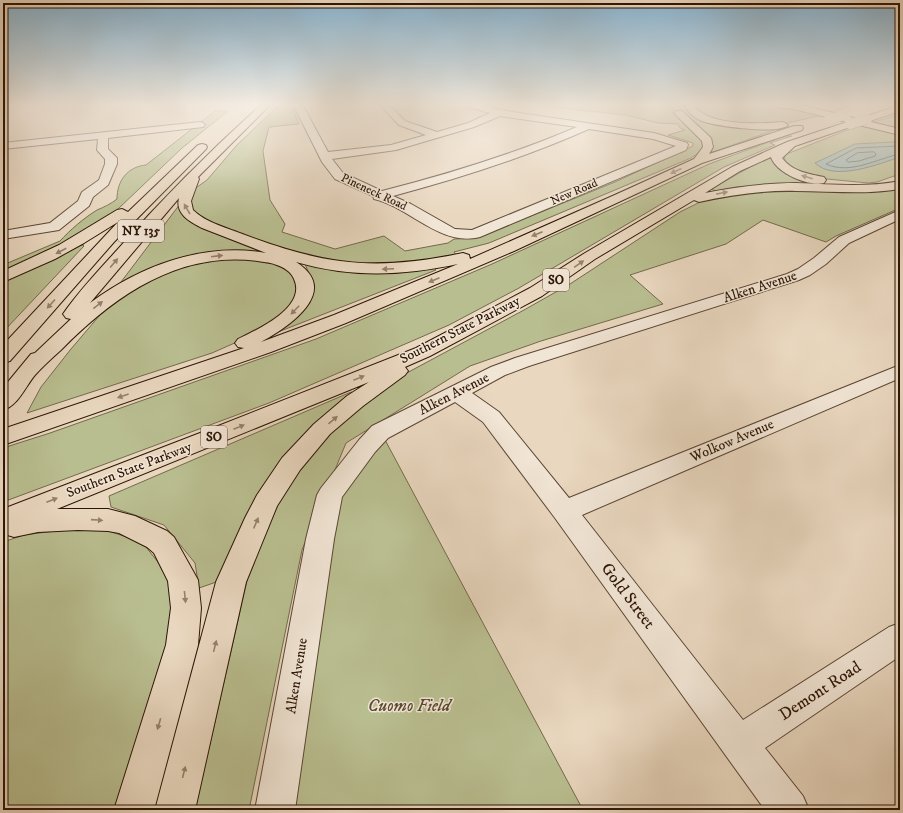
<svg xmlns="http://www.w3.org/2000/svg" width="903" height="813" viewBox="0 0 903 813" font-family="'IM FELL DW Pica',serif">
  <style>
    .green { fill: #b9be90; stroke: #736a4a }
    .water { fill: #98b8b6; stroke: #6d776f }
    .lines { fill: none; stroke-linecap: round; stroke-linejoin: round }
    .shore { stroke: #62665e; stroke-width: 1 }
    .minor-casing { stroke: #5c4634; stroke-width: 2 }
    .major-casing { stroke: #2d1505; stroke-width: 2 }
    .highway-casing { stroke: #2d1505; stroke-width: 2 }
    .minor { fill: #f1e5d5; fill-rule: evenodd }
    .major { fill: #e9d7bf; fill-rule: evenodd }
    .highway { fill: #e9d7bf; fill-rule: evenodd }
    .highway-bridge-casing { stroke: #2d1505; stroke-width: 10; stroke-linecap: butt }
    .highway-bridge { stroke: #e9d7bf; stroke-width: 10 }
    .oneway { fill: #94806b }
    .labels { text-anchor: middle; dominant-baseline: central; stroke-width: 3; stroke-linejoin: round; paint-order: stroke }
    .far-street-label { font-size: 12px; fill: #2d1505; stroke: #f1e5d5 }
    .shield { fill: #f1e5d5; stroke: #685343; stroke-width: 1 }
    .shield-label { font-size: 13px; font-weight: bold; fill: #2d1505 }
    .street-label { font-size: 14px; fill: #2d1505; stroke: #f1e5d5 }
    .near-street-label { font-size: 17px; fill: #2d1505; stroke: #f1e5d5 }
    .near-park-label { font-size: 17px; font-style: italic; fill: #57482f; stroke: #f1e5d5 }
  </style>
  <rect width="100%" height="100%" fill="#e9d7bf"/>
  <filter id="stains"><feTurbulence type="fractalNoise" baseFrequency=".005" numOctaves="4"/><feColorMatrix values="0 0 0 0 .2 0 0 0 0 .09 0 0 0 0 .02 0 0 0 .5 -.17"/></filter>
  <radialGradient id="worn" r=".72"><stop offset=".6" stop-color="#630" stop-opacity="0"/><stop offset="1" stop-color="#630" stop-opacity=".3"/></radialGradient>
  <!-- green -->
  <path class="green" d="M280,104H291L299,124L269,127L263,151L270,200L285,224L282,232L335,249L384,236L405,251L448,243L454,239L477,238L615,182L693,146V143L668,135L685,130L680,128L678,124L658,123L625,115L525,104H617L627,106L633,104H671L670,106L682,121L703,140L704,146L700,152L691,158L489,243L454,252L456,255L402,266L315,260L208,222C192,213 191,210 190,192L207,180L237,145Z
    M679,104H689L686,106L687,111C718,127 750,125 783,127L713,152L710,151L678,108Z
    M697,104H769L822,115L788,123L766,125L723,122L710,118L692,108Z
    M792,104H856L829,113Z
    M215,111H228L182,148L118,209L68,241L3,271V265L60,241C70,230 84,218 97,210C104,207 111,204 117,199C117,181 127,167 146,165Z
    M900,114V129L874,122Z
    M864,125L900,134V174L877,182L868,183L827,179L799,172L786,165L784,155L850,129Z
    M785,136H792L770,143L775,145L724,167L519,288L449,325L269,403L3,502V448L50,433L316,339L492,264L709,164Z
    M766,158L772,159C778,175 805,177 820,182L824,185L738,187L716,191L711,189Z
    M900,187V208L836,236L826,242L763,220L726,244L630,275L663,304L541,341L470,366L346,443L302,550L249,810H195L251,563L285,485L346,414L403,375L524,310L570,284L680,212L702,201L724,195L752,190Z
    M180,204L184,214L268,252L264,254L239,252L124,283L121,282Z
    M79,245H83L84,246L3,332V279Z
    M230,257L272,261L296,275L301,296L285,314L255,334L212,353L27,413L41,387L71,349L111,302L144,281L184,264Z
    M305,264L334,270L366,273L434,268L436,270L273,334L286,324L310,301L312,281Z
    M351,392L357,394L325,416L222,580L199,588L195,563L164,525L111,507L109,496Z
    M384,438L583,810H287L337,497Z
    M93,526L142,542L173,581L175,624L119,810H3V542L24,535Z"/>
  <!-- water -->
  <path class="water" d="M893,142L900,143V157C879,164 834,182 815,163L855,144Z"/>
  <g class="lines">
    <!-- shore -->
    <path class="shore" d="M900,146L856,148L826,164C850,175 876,159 900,154
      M874,152L876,154L875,156L859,161L848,162L846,160L857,153Z"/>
    <!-- minor casing -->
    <g class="minor-casing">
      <path id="minor" d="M293,104H302L328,152L391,145L426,135L399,125L379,104H388L405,121L437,132L468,123L490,113L465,106L464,104H478L500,110L654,133L687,143L688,145L686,150L480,237C440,247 411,208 374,199L373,196L335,179L322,162ZM500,116L577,127C514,154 448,174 382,191L343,173L332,159L396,150L474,127ZM589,129L653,139L676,146L472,230L455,229L411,204L393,196C460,178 526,157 589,129Z
        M200,122L203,123L205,125L203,127L108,138V149L117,158V164L108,185L93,197L89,206L59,230L3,239V231L50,223L78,201L82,192L99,180L105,164V159L97,150L98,139L3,149V143Z
        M900,210V219L849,243L826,264L810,275L799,280L529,366L505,375L472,393L499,412L569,498L900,365V378L582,515L743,720L889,627L900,623V656L765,748L803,796L809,810H765L555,518L483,422L455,402L388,438L375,452L342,497L334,539L295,810H255L306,539L317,495L321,488L359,440L372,426L491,367L515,358L787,274L798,269L814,258L839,237Z"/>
    </g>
    <!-- major casing -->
    <g class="major-casing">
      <path id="major" d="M780,104H796L900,129V135L781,106Z"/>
    </g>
    <!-- highway casing -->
    <g class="highway-casing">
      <path id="highway" d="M262,104H271L198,177L199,179L191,201L193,210C206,223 228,228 245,235C327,266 377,271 463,253L469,255L470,259L617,194L694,159L703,147L702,141L674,113L676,111H682L711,138L713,147L709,154L794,126H802L803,128L802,130L702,163L514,251L346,323L271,352L3,445V429L244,348L238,347L235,343L238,339C259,329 307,307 294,279C290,268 274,263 264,262C182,248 115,295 61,350C52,358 43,366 35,375C25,387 18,406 3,410V388L31,354L35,353L71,319L66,318L63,314C79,291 99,270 118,249C163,198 211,150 262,104ZM179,198C175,214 190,222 202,228L266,253C203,242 140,266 90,303ZM296,262C352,278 401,276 458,264L334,315L261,342C289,327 342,291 296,262Z
        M687,104H696L695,107C710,126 760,124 783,122L788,125C779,135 715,126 702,121C694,118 690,113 685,107Z
        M771,104H796L798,106C792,111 776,108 771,104Z
        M900,105V111L867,122L862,119L864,117Z
        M850,121L855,124L853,126L795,146L782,158C793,172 809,174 824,177L826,180L824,183C809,187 776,173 771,157L740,171L705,193C735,187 766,183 796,183C831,184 865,188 900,181V189C865,195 831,191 796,191C764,190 731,195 699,202L694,200L595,259L542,296L430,356L405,367L408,371L405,375L363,406L330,434L300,470L277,506L246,582L195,810H155L216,582L245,518L257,495L282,458L314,424L347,396L369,382L57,509H108L135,516L167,531L174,537L198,580L201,608L198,645L154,810H114L166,645L171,608L168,581L154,553L147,547L119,533L108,531L78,530L38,532L14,537L4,534L3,531V509L213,428L416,348L530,288L585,253L732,167L787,142Z
        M202,144L206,145L207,147L206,149L114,242L10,361L3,363V345L118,222L84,243L55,259L3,282V271L59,245L117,210L122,209L128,212L198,145Z"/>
    </g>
    <!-- minor -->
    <use href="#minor" class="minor"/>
    <!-- major -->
    <use href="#major" class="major"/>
    <!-- highway -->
    <use href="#highway" class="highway"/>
    <!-- highway-bridge casing -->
    <g class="highway-bridge-casing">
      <path id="highway-bridge" d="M828,120L846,114
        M850,124L867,119"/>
    </g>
    <!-- highway-bridge -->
    <use href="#highway-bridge" class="highway-bridge"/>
  </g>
  <!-- one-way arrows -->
  <defs><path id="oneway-solid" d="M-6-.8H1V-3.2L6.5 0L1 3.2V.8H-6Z"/></defs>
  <g class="oneway">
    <use href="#oneway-solid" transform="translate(676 171) rotate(156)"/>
    <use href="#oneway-solid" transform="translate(807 177) rotate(-164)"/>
    <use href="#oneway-solid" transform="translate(722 193) rotate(-11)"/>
    <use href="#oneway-solid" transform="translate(187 209) rotate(-120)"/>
    <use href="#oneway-solid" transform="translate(537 234) rotate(157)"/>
    <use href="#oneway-solid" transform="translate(61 251) rotate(152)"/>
    <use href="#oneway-solid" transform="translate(217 256) rotate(-7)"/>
    <use href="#oneway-solid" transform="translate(114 263) rotate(-50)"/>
    <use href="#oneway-solid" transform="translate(579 264) rotate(-35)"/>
    <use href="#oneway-solid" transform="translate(388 269) rotate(177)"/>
    <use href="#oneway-solid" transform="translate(434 280) rotate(157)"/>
    <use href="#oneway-solid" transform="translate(51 304) rotate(132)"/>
    <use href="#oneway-solid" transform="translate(98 305) rotate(-38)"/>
    <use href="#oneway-solid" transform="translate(295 310) rotate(134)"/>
    <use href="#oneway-solid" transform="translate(359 378) rotate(-22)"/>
    <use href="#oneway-solid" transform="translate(123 396) rotate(161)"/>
    <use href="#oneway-solid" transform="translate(333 420) rotate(-41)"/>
    <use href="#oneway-solid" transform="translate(239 427) rotate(-22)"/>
    <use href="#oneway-solid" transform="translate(52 500) rotate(-21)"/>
    <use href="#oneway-solid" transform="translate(97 520) rotate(4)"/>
    <use href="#oneway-solid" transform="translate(256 523) rotate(-67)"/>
    <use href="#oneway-solid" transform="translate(185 597) rotate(84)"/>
    <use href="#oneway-solid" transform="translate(215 646) rotate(-76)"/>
    <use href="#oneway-solid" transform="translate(159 724) rotate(106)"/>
    <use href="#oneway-solid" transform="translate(184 772) rotate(-76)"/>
  </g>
  <!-- sky -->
  <linearGradient id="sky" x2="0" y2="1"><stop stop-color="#88b6d4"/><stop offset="0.48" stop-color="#f5ede2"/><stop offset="1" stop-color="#f5ede2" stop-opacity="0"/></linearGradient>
  <rect width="903" height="218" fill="url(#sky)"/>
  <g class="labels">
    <!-- far-street labels -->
    <g class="far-street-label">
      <text transform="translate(374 192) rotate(25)">Pineneck Road</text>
      <text transform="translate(574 192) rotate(-23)">New Road</text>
    </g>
    <!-- shield labels -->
    <g class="shield">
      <rect x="118" y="220" width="46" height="22" rx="3"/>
      <rect x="543" y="269" width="26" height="22" rx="3"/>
      <rect x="201" y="426" width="26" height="22" rx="3"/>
    </g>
    <g class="shield-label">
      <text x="141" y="231">NY 135</text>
      <text x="556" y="280">SO</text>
      <text x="214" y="437">SO</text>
    </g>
    <!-- street labels -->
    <g class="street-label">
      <text transform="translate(760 287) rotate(-18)">Alken Avenue</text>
      <text transform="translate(460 330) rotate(-27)">Southern State Parkway</text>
      <text transform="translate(454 394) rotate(-27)">Alken Avenue</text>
      <text transform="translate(732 441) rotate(-23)">Wolkow Avenue</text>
      <text transform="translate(129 470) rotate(-21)">Southern State Parkway</text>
      <text transform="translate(297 676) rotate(-81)">Alken Avenue</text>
    </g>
    <!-- near-street labels -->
    <g class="near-street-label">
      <text transform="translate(628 596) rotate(53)">Gold Street</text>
      <text transform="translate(820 691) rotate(-33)">Demont Road</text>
    </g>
    <!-- near-park labels -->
    <g class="near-park-label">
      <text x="409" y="706">Cuomo Field</text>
    </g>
  </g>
  <!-- margin -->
  <rect width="903" height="813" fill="none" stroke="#e9d7bf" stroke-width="16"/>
  <rect x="4" y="4" width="895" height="805" fill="none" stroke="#2d1505" stroke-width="2"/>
  <rect x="8" y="8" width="887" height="797" fill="none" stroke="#2d1505"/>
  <rect width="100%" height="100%" filter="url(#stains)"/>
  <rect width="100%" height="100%" fill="url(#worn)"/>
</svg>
